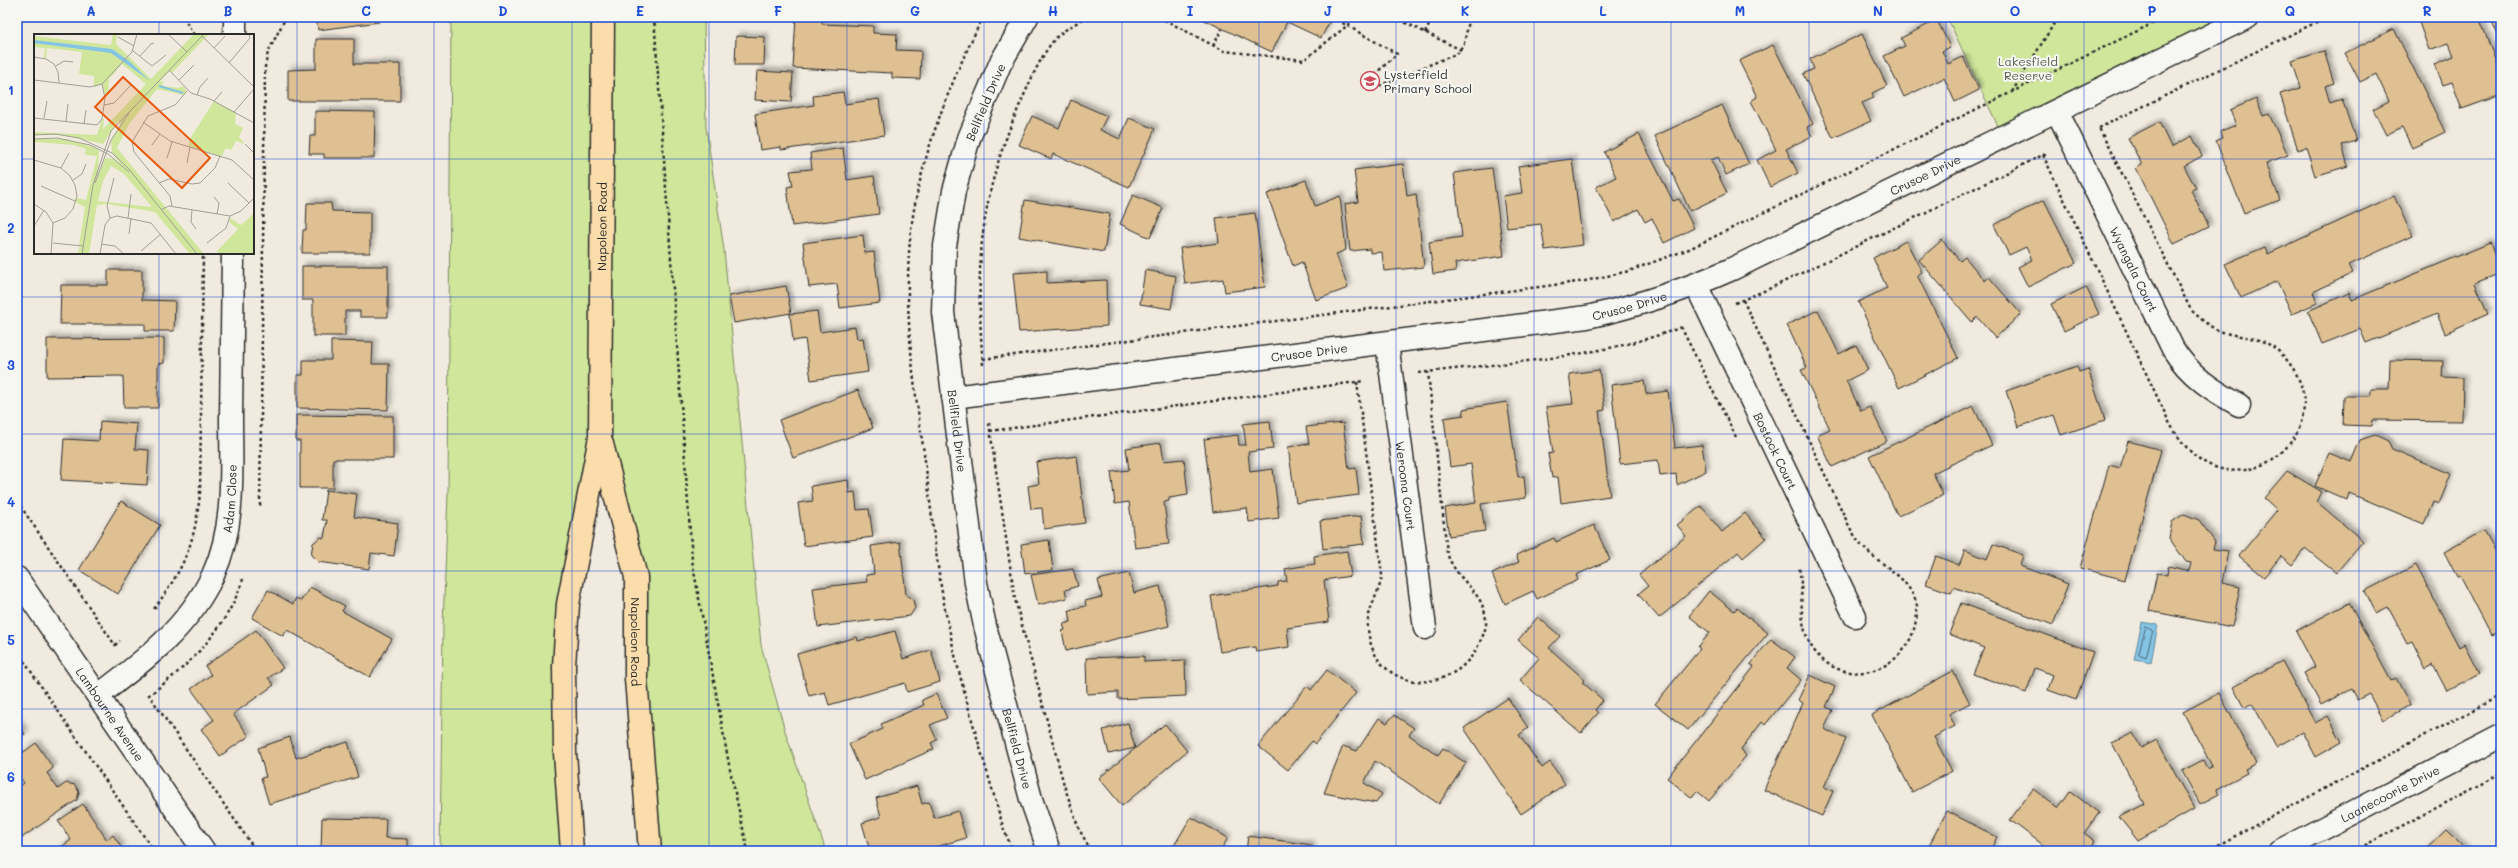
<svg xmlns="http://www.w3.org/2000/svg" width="2518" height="868" viewBox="0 0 2518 868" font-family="Mali,sans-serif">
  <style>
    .green { fill: #cfe69b; stroke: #7d8863 }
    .water { fill: #84c4e5; stroke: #60879b }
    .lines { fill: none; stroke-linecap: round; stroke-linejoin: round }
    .shore { stroke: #4f6875; stroke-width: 1 }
    .building { fill: #dfc092; stroke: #2b2b2b; filter: url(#shadow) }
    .minor-casing { stroke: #2b2b2b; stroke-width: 25 }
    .major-casing { stroke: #2b2b2b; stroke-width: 25 }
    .path { stroke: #2b2b2b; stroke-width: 2.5; stroke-dasharray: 3 3; stroke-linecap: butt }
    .minor { stroke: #f6f6f2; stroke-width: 22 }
    .major { stroke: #faddab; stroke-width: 22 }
    .grid { fill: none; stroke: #1d4ed8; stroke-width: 1; stroke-opacity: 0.55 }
    .labels { text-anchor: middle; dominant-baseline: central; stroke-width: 4; stroke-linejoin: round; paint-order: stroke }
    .park-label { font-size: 12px; fill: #545a47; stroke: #f6f6f2 }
    .poi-label { font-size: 12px; fill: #2b2b2b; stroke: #f6f6f2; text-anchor: start }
    .street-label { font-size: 12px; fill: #2b2b2b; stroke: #f6f6f2 }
    .inset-river { fill: none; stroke: #84c4e5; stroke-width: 2 }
    .inset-road { fill: none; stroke: #a29e97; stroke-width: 1 }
    .view { fill: #e8590c; fill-opacity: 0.15; stroke: #e8590c; stroke-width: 2 }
    .inset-edge { fill: none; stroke: #2b2b2b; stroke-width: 2 }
    .neatline { fill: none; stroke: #1d4ed8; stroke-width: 1.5 }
    .grid-label { font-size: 13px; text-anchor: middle; font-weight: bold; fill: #1d4ed8 }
  </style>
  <defs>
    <filter id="shadow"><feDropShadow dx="3.5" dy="-3.5" stdDeviation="2" flood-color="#0004"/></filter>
  </defs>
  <rect width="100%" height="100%" fill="#f1ebdf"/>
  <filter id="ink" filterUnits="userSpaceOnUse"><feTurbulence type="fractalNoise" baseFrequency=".025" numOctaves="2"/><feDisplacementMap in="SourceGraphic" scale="8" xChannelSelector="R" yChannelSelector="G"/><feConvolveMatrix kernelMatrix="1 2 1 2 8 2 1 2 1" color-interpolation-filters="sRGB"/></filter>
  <g filter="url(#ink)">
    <!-- green -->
    <path class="green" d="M451,17H704L706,127L724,250L761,645L785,731L826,851H650L636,577L601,438L568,604L572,851H440L443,625L448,494Z
      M1947,17H2248L2003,137Z"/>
    <!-- water -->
    <path class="water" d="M2142,622L2158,625L2151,662L2134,659Z"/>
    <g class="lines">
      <!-- shore -->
      <path class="shore" d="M2146,627L2153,630L2146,657L2139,654Z"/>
    </g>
    <!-- building -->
    <path class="building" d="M316,17H378L379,22L318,30Z
      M796,17H822V24L873,26V33L897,34L896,50L921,51L920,79L892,78V73L793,68Z
      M1198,17H1332L1321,38L1287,22L1272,52Z
      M2417,17H2479L2501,75V95L2462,109L2452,82L2443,85L2435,64L2454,56L2449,43L2429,50Z
      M2490,17H2501V31L2497,33Z
      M1937,20L1950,47L1942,51L1948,64L1963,57L1979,90L1955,102L1944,78L1904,97L1884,56L1905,46L1901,38Z
      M2394,29L2445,132L2412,148L2402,127L2386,135L2373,109L2389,101L2376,74L2360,82L2345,53Z
      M1862,34L1887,86L1872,93L1874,98L1862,103L1871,121L1833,138L1803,74L1814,69L1810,59Z
      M736,36L765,37L764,65H735Z
      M316,39H354V64H400V101H288V70L316,69Z
      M1773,45L1813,124L1807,127L1812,136L1786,149L1798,173L1770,187L1757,160L1776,150L1751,101L1757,97L1739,61Z
      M2324,51L2334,83L2325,86L2330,103L2342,99L2356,141L2342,145L2348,166L2315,176L2306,147L2298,150L2280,94L2301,88L2292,61Z
      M757,71L793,73L791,102L755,100Z
      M843,92L845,104L879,99L884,135L781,150V147L760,150L755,114L814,105L813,96Z
      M2256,99L2263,116L2269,114L2288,155L2266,163L2280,200L2244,213L2216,141L2223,138L2221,131L2236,125L2230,110Z
      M1071,100L1107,116L1100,130L1120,139L1129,118L1155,129L1129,187L1053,154L1051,159L1019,145L1032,116L1059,128Z
      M1722,105L1749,164L1726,175L1718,157L1711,160L1727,193L1690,211L1655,136Z
      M315,111L375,112L374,158H324V154H309L310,136H315Z
      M2159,122L2171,147L2192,136L2202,156L2184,166L2196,188L2191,190L2209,227L2174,244L2136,168L2142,165L2128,138Z
      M1639,134L1673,201L1679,199L1694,228L1664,243L1652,218L1645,222L1638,209L1614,222L1596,187L1616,177L1604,152Z
      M843,148L847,180L874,176L879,214L792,226L787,187L793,186L790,171L812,169L810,153Z
      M1572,159L1583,245L1545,250L1541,224L1507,228L1503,196L1522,193L1518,166Z
      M1403,164L1407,196L1416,194L1424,267L1384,271L1382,252L1370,253V249L1350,251L1345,204L1358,202L1354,170Z
      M1492,168L1504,256L1455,263L1456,271L1433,274L1429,242L1462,237L1454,173Z
      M1306,180L1315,206L1340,196L1346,250L1336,254L1348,288L1316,300L1302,262L1293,266L1267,194Z
      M1133,195L1163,208L1150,238L1120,224Z
      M2394,196L2412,236L2349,265L2353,273L2313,292L2317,303L2292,314L2277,281L2241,298L2225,264L2265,247L2268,254Z
      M1025,200L1110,214L1104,252L1019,237Z
      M2044,200L2076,263L2028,287L2018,267L2032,260L2026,247L2009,255L1994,225Z
      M307,203H331L332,211L370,212V253H302L303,230H306Z
      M1255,213L1265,287L1225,292L1223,279L1185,284L1180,248L1219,243L1216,218Z
      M863,235L865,253L874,252L880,303L840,308L837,284L809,287L803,243Z
      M1942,240L1960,261L1965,257L1985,281L1989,277L2021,314L1995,338L1977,317L1972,322L1919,260Z
      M1906,241L1922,272L1917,275L1958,358L1899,388L1858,302L1887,288L1873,258Z
      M2490,243L2501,273L2475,283L2488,314L2445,333L2437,314L2366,343L2360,329L2322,344L2308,311L2349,293L2352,300Z
      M302,266H388V317H360V311H345V336H313V300H302Z
      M108,270H142V300L175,301L174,331H145V324H60L61,285H108Z
      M1145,270L1176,276L1171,309L1140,304Z
      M1047,271V283L1106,280L1107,326L1019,332L1013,273Z
      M786,286L791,313L734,323L729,296Z
      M2086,287L2099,314L2064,331L2051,304Z
      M1818,310L1839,354L1856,345L1868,370L1846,381L1861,411L1870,407L1887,441L1832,467L1817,435L1830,429L1801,370L1807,368L1787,325Z
      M817,311L820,332L855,327L857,339L863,338L868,372L811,380L805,339L793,341L790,314Z
      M164,338V363L158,364V408H124L123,376L47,377V339Z
      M331,341L373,342L372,364H389L388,410L297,408V375H303V360H331Z
      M2390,360L2443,361L2442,377L2463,378L2462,421L2373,420L2372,426L2343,425L2344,396H2371V389H2389Z
      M2077,366L2079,372L2088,369L2105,420L2061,435L2054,415L2018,427L2006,391Z
      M1599,370L1605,410L1599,411L1610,496L1561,503L1558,477L1552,478L1548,454L1553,453L1546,407L1573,404L1569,374Z
      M1644,381L1646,394L1668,391L1675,448L1702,445L1706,471L1677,485L1676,474L1660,476L1658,460L1620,464L1611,385Z
      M858,390L873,428L793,458L779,420Z
      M1507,402L1518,477L1524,476L1526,498L1481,504L1485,531L1449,536L1445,508L1476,503L1471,464L1450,467L1444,418L1464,415L1463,409Z
      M1973,406L1992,445L1933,473L1943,495L1898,516L1869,456Z
      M296,415L393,416V459H333V488H300V441H296Z
      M100,421L137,424L135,449L149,450L147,485L61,480L64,439L99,441Z
      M1270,421L1273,449L1248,452L1250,472L1273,469L1279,518L1249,522L1247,508L1213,512L1204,439L1238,435L1239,445H1246L1243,424Z
      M1343,423L1349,469L1356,468L1359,495L1296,503L1288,447L1309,444L1306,427Z
      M2375,435L2388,441L2392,449L2451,474L2439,504L2433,502L2424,524L2349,493L2347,500L2315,486L2329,453L2351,462L2360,440Z
      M2128,441L2161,450L2125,580L2080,568L2109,465L2120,468Z
      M1161,443L1164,461L1184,459L1188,495L1169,498V501L1164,502L1169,544L1135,548L1129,502L1115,504L1111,472L1129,470L1126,448Z
      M1077,456L1085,523L1044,529L1042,508L1031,509L1028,486L1039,484L1036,462Z
      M2287,471L2322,492L2317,502L2363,541L2336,573L2305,548L2292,565L2281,556L2264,577L2239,556L2277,510L2264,498Z
      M848,480L849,493L855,492L857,510L869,509L873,537L804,546L798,503L813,501L811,486Z
      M326,490L357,494L354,517L398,523L394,556L371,553L369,569L318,562L311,555L313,543L321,537L324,538L327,520H322Z
      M121,501L160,525L118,594L79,570Z
      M1701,506L1722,532L1745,513L1766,538L1743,558L1738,552L1659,618L1638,594L1648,586L1639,575L1686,536L1677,525Z
      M2184,514L2199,520L2215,542L2213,549L2228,551L2222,583L2240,587L2232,627L2149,611L2157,573L2167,575L2168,566L2189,571L2191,563L2186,562L2169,538L2172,522Z
      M1361,516L1364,544L1323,549L1320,521Z
      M1594,525L1610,560L1576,575L1578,580L1537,599L1533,591L1505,604L1492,574L1519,562L1516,555L1554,538L1556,542Z
      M2483,531L2501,564V632L2492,636L2460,575L2457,577L2444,552Z
      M1049,540L1053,570L1025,574L1021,544Z
      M900,542L906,595L913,600L915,608L910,616L818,627L813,588L867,582L866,575L874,574L871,546Z
      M1993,544L2023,555L2020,566L2068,584L2053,625L1954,587L1951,593L1926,584L1936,556L1959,565L1965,550L1987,559Z
      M1347,551L1351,576L1324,580L1329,622L1287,628L1289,647L1256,652L1255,647L1220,652L1211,596L1278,586V582L1287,581L1285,569L1315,564L1314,556Z
      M2416,565L2459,647L2464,644L2479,673L2447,691L2433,665L2426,669L2412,641L2407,643L2388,607L2376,613L2365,591Z
      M1073,569L1078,586L1065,590L1067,598L1038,605L1031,575Z
      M1129,573L1134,593L1160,586L1169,626L1066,651L1062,631L1065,630L1063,624L1071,622L1069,610L1086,606L1085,601L1102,597L1098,580Z
      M310,587L345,606L342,611L392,639L370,677L287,630L283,636L252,618L268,590L293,604L296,598L301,601Z
      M1709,591L1734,611L1737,608L1768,633L1688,730L1655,704L1700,649L1698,647L1710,633L1689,616Z
      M1961,603L2093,652L2076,700L2048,690L2053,675L2035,668L2026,693L1973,674L1984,648L1949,634Z
      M2349,603L2391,681L2396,678L2410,705L2383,720L2369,694L2357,700L2351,689L2321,705L2304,673L2315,667L2296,631Z
      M1538,617L1560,636L1549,648L1585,680L1582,682L1603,700L1595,710L1598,713L1581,733L1520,680L1539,658L1518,640Z
      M256,630L283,668L268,678L274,685L233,714L249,736L220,756L201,729L214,720L191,689L211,675L205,666Z
      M895,631L903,659L931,650L940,682L907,692L905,683L829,705L825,692L809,696L797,654L857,637L858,641Z
      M1771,639L1795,657L1787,668L1801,680L1765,725L1762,722L1741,749L1746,756L1709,801L1697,791L1692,798L1667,778L1754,667L1750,664Z
      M1144,656V662L1185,660L1186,696L1118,699V692L1087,694L1086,658Z
      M2282,661L2315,723L2328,716L2342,742L2316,757L2303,732L2276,747L2252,703L2244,708L2233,687Z
      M1327,670L1356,693L1315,744L1312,741L1288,770L1258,746L1307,686L1311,690Z
      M1953,671L1970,703L1949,714L1955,726L1934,737L1952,771L1912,792L1872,715Z
      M1810,675L1835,687L1826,707L1833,710L1824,729L1846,739L1824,787L1833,791L1822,816L1764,790L1803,703L1798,700Z
      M2219,693L2256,763L2245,769L2247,773L2216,789L2219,794L2200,804L2182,771L2203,760L2207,769L2212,766L2183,712Z
      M936,694L947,718L930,725L937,740L931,743L934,749L865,780L849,744L883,729L881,724L924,705L922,700Z
      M1508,698L1528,728L1519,735L1542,768L1550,762L1565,784L1521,814L1464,728Z
      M1394,715L1414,728L1409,735L1438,755L1443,748L1466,763L1439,804L1375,761L1364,783L1382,794L1376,803L1324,793L1343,746L1357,751L1379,718L1387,723Z
      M17,721L25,734L17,739Z
      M1128,723L1135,748L1109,754L1103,730Z
      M1165,724L1187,751L1122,806L1099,778Z
      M2133,733L2141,748L2157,740L2194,809L2138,841L2119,817L2145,804L2112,743Z
      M290,737L296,758L348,742L358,777L269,804L261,778L266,777L258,748Z
      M36,743L53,768L47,773L58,789L66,783L75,785L79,792L77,800L17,841V788L24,783L17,773V757Z
      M917,786L922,804L929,802L934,818L958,811L966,838L922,851H870L862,823L881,817L876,798Z
      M2033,789L2058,808L2070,791L2099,813L2084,833L2095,841L2091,847L2096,851H2051L2010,820Z
      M83,804L107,840L113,835L122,848L117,851H56L71,840L58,821Z
      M1947,811L1997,837L1990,851H1926Z
      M1191,817L1228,838L1220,851H1171Z
      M322,818L386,819L385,838L408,839V851H316L321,850Z
      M2446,829L2467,850L2423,851Z
      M1248,836L1312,845L1311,851H1246Z"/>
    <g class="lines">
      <!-- minor casing -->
      <g class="minor-casing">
        <g id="minor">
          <path id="s1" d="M1027,17L1000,64L969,138L954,191L945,246L943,312L976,583L985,626L1031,799L1049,851"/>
          <path d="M235,35V17"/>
          <path id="s2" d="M2057,111L2173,349C2190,376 2212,390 2239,405"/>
          <path id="s3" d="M1696,285L1855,616"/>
          <path id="s4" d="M1387,343L1425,628"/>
          <path id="s5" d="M953,397L1587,317C1637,306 1685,290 1732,269L2248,17"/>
          <path id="s6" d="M17,578L204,851"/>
          <path id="s7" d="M99,695C144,661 188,628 213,575C236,526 231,470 231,417C232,362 232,308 233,253"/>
          <path id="s8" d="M2279,851L2501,736"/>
        </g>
      </g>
      <!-- major casing -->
      <g class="major-casing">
        <g id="major">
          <path id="s9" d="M602,444L636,577V679L650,851"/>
          <path id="s10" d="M572,851L565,753L564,666L568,604L600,437L603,17"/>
        </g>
      </g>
      <!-- path -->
      <path class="path" d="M183,17L194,35
        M654,17L692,560L730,770L748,851
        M983,17C956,71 933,126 919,185C898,273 911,365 924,453C932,511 936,571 949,628C963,696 985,763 1004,830L1013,851
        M1159,17L1224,51L1304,60L1358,17
        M1332,17L1397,54L1364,84L1369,90L1458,53L1464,43L1470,17
        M1394,17L1461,50
        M1425,33L1433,17
        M1213,46L1222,29
        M2012,92L2058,17
        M2099,128L2327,17
        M2043,155L2170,424C2176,434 2183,444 2192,453C2251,507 2343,426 2286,359C2264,332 2242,341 2215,329C2206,324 2199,317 2191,310L2099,128
        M1743,300L1850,528C1854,534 1857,541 1862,546C1880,565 1907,575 1916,602C1919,610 1916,621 1914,629C1900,679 1831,690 1808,640C1798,616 1804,592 1799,568
        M1735,303L1771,288L2047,153
        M1681,327L1736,437
        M983,359L1585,281L1629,271L1689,249L2166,17
        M983,365C975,264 979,196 1021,102C1030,82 1040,57 1054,40C1062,30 1075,25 1085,17
        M1419,373C1507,362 1598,359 1682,327
        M1357,382L1382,575C1380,593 1366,610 1368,628C1372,692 1451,699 1478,646C1482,638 1487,628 1486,620C1483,589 1457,583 1447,553L1428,372
        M989,423L1015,599L1064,785L1079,829L1091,851
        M990,431L1364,381
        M17,501L115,645L120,641
        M260,506L265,67L268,52L286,17
        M243,579C228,627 189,666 149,695L256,851
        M154,609C184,568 195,544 200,493L203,253
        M17,651L154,851
        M2207,851L2501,695
        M2354,851L2501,774"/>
      <!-- minor -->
      <use href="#minor" class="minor"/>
      <!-- major -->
      <use href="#major" class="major"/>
    </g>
  </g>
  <!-- grid -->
  <path class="grid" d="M159,17V35M297,17V851M434,17V851M572,17V851M709,17V851M847,17V851M984,17V851M1122,17V851M1259,17V851M1396,17V851M1534,17V851M1671,17V851M1809,17V851M1946,17V851M2084,17V851M2221,17V851M2359,17V851M17,159H35M253,159H2501M159,253V851M17,297H2501M17,434H2501M17,571H2501M17,709H2501"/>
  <!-- icons -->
  <defs>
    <g id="school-ring" transform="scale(1)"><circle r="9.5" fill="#f6f6f2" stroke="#d1495b" stroke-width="1.5"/><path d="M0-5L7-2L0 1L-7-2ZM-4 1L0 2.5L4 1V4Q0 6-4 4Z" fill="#d1495b"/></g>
  </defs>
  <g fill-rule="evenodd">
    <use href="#school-ring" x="1370" y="81"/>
  </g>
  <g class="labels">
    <!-- park labels -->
    <g class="park-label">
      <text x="2028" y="61">Lakesfield<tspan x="2028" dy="14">Reserve</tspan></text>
    </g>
    <!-- poi labels -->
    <g class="poi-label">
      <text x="1384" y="74">Lysterfield<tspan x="1384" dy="14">Primary School</tspan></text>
    </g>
    <!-- street labels -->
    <g class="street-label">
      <text transform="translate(985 102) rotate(-67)">Bellfield Drive</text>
      <text stroke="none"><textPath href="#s5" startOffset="1007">Crusoe Drive</textPath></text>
      <text stroke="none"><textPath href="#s10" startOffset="628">Napoleon Road</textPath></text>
      <text stroke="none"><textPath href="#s2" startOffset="176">Wyangala Court</textPath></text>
      <text stroke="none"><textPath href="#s5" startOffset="683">Crusoe Drive</textPath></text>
      <text stroke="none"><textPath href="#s5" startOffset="359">Crusoe Drive</textPath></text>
      <text stroke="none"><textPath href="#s1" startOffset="431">Bellfield Drive</textPath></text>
      <text stroke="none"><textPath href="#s3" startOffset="184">Bostock Court</textPath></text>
      <text stroke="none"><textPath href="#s4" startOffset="144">Weroona Court</textPath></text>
      <text stroke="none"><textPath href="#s7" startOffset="246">Adam Close</textPath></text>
      <text stroke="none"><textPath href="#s9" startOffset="202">Napoleon Road</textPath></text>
      <text stroke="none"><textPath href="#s6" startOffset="165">Lambourne Avenue</textPath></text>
      <text stroke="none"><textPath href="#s1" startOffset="755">Bellfield Drive</textPath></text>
      <text stroke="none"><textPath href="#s8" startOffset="125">Laanecoorie Drive</textPath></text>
    </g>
  </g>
  <!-- overview -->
  <g transform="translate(34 34)">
    <rect width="220" height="220" fill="#f1ebdf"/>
    <path d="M79,0H83L82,10L117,45L160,0H175L138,39L136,37L126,47L130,48L128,50L130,52L145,54L149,52L153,57L150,61L123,55L95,90L83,114L170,220H156L121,178L73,170L63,171L55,220H44L45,213L49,212H45L51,173L41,168L42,164L52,166L63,122L51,121L52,115L40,111L0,108V105H33L65,115L64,141L71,124L80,125L88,132L78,119L77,106L87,90L84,87L69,110L28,101H0V98L63,101L68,85H70L69,95L112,50L88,30L75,45L74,60H71L68,50L60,53V42L45,40L48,18L13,14L12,25L10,24L11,14L0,13V2L77,11ZM77,132L90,140L118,173L64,167L69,147ZM180,67L202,79L201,90L209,94L205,103L211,110L202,107L197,116L192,114L187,123L154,112L157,103ZM220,179V220H184L183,217L204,195L195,188L196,184L207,191Z" fill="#cfe69b" fill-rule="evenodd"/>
    <path d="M0,6L78,15L95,27L116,47L77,19L0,9Z" fill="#84c4e5"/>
    <path class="inset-river" d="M125,52L149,59"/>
    <path class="inset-road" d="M134,0L153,18M168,2L220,53M84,3L100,12M180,14L191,2M99,17L118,32L132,21M106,22L118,9L120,10M0,23L12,25L20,30L24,38L25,49M195,29L216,4L215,0M22,32L30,27L39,28M135,36L157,59L176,65L220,89M0,46L56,53L68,50L98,18L103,0M145,46L160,31M163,61L166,53L174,44M180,67L188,58M70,71L80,69L97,51M200,78L220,55M0,84L63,91L68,85L71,64L68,50M10,84L13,67M32,87L34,70M109,88L136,107L198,126L220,146M50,90L52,76M0,101L21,100L45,104L78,119L94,134L163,220M0,105L23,104L56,111L74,120L95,138M211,110L220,119M118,111L126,100M133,124L138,108M0,126L27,134L36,142L41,151L43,162L39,175L31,184L19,189M153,129L156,113M27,134L35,119M39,146L48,140L52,130M61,149L77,106L95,79M125,149L135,145L158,150L166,149L181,134L186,122M194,149L215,169M7,152L41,167M180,163L185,169L183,180M0,170L12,178L19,189L17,220M138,172L136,162L100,118L98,108L114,82L141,71L153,57M128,175L135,172L196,182L207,177L220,164M158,176L157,188L162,195M76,184L73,172L80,144M94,184L97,160M0,192L10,176M95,200L97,184M19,209L49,212M173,209L192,194L196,182M67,210L81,212L90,220M107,217L127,200M48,220L59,151L77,97L170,0M66,220L71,191L76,184L83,182L117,189L142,220"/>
    <path class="view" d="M89,43L176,124L148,154L61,73Z"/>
    <rect width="220" height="220" class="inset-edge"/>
  </g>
  <!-- margin -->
  <rect width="2518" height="868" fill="none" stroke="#f6f6f2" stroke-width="44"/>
  <rect x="22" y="22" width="2474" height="824" class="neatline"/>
  <g class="grid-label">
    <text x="91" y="16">A</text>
    <text x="228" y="16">B</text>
    <text x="366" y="16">C</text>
    <text x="503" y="16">D</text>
    <text x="640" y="16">E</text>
    <text x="778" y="16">F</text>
    <text x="915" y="16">G</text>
    <text x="1053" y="16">H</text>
    <text x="1190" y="16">I</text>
    <text x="1328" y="16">J</text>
    <text x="1465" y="16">K</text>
    <text x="1603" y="16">L</text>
    <text x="1740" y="16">M</text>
    <text x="1878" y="16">N</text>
    <text x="2015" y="16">O</text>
    <text x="2152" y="16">P</text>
    <text x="2290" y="16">Q</text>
    <text x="2427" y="16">R</text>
    <text x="11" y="95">1</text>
    <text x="11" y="233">2</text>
    <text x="11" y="370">3</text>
    <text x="11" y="507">4</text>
    <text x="11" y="645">5</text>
    <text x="11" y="782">6</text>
  </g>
</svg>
